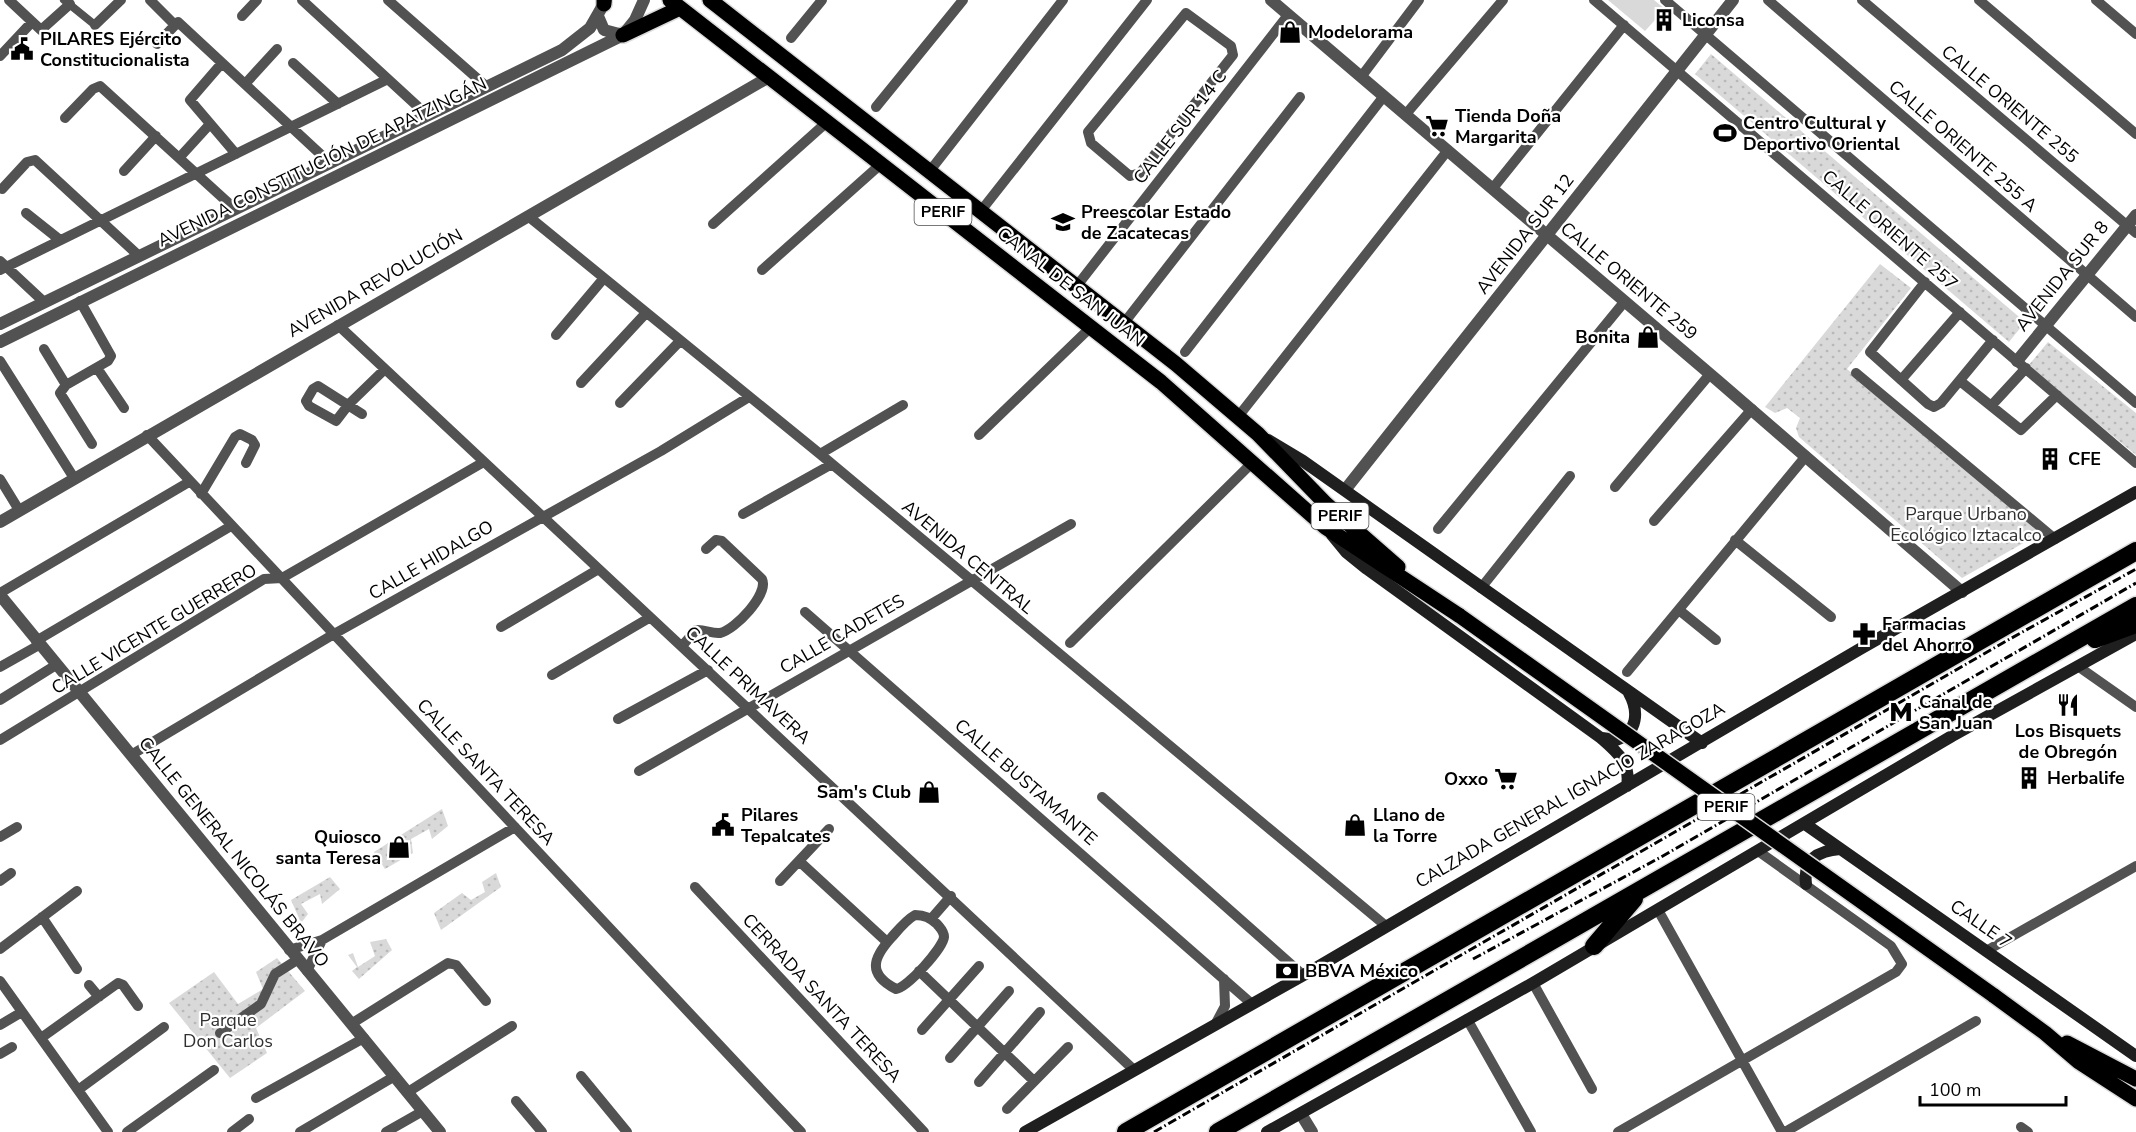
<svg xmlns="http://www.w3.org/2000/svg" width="2136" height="1132" viewBox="0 0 2136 1132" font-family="'Nunito Sans',sans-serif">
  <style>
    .grass { fill: url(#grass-dots) }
    .garden { fill: #d9d9d9 }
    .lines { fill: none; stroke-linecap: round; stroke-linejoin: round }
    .primary-casing { stroke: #dbdbdb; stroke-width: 18 }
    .motorway-casing { stroke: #dbdbdb; stroke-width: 21 }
    .pedestrian { stroke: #525252; stroke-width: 8 }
    .minor { stroke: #525252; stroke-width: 10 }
    .tertiary { stroke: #525252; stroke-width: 12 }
    .secondary { stroke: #1f1f1f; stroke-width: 12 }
    .primary { stroke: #000; stroke-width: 15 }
    .motorway { stroke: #000; stroke-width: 18 }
    .rail { stroke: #000; stroke-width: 3; stroke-dasharray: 9 3 1.5 3; stroke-linecap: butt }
    .primary-bridge-casing { stroke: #dbdbdb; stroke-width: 18; stroke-linecap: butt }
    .primary-bridge { stroke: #000; stroke-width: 15 }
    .labels { text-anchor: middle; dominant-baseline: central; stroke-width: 4.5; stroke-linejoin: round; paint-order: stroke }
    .shield { fill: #fff; stroke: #4c4c4c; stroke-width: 1.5 }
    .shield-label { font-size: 16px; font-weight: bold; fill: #000 }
    .poi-label { font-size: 18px; font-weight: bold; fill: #000; stroke: #fff; text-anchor: start }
    .street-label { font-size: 18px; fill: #000; stroke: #fff }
    .park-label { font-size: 18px; fill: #303030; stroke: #fff }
  </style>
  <defs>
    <pattern id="grass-dots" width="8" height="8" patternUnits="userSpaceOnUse" patternTransform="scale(1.5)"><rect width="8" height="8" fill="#d9d9d9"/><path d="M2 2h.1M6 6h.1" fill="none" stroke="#b8b8b8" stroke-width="1.8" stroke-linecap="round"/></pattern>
  </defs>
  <rect width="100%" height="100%" fill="#fff"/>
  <!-- grass -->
  <path class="grass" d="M1711,54L2025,322L2009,342L1695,74Z
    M1880,264L1911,288L1847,369L2043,532L1962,578L1799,437L1796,428L1800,418L1787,408L1775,413L1765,407Z
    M2048,342L2136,413V455L2028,366Z
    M442,809L448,826L432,839L429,829L411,839L413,853L385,869L374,852Z
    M496,873L501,887L441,930L434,913L462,893L471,900L485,892L482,882Z
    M330,877L340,889L322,904L320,894L301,904L308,914L301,923L291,900Z
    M386,939L392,950L359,979L352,971L357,967L348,955L353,953L358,967L375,956L370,942Z
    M277,958L305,991L256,1028L267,1053L230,1078L169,1003L214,972L238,1004L263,989L256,972Z"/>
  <!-- garden -->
  <path class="garden" d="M1608,0H1654L1665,9L1645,31Z"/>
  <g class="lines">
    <!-- primary casing -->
    <g class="primary-casing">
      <path id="primary" d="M670,0L1161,382L1325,527L1460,616
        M710,0L1176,364L1258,434L1326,504L1398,567
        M604,4V0
        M623,35L680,8
        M1993,995L2045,1033L2079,1062L2136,1099
        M2067,1043L2136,1079"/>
    </g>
    <!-- motorway casing -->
    <g class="motorway-casing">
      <path id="motorway" d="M2095,639L2136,624
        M1594,946L1634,899
        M1126,1132L2136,551
        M1218,1132L2136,606"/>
    </g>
    <!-- pedestrian -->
    <path class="pedestrian" d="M64,0L95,25"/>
    <!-- minor -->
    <path class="minor" d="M9,0L41,30L70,4
      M150,0L175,25
      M302,0L427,115
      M388,0L487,87
      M1594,0L2136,463
      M1665,0L2136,403
      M1768,0L2136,317
      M1862,0L2136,233
      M1979,0L2136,134
      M2096,0L2136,34
      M1186,13L1231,46L1233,55L1140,173L1130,176L1091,143L1088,132Z
      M242,16L257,0
      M95,25L121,0
      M791,38L822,0
      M157,44L178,22L330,163
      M0,56L32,22
      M222,63L190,100L236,154
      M293,63L338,104
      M1361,77L1419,0
      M245,84L277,49
      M876,107L963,0
      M1406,114L1503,0
      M65,118L93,89L100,86L235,209
      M179,158L210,124
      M124,171L156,136
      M929,172L1063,0
      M1493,188L1624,25
      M2,189L27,162L35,160L139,256
      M980,212L1147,0
      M26,213L60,240
      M528,216L820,454L1386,926
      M713,224L827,122
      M0,261L44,302
      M0,270L388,79
      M762,270L881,164
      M1925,282L1870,352L1928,404L1934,407L1941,403L1993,340
      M1076,287L1288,15
      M80,301L111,356L108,361L66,385L60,393L92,444
      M1124,323L1300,97
      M338,325L1134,1070
      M556,335L604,278
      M44,349L66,385
      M1185,352L1384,96
      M0,361L74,478
      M97,368L124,408
      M1856,373L2055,539
      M1901,380L1960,312
      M1960,381L2021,430L2057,395
      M581,383L646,313
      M620,403L680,341
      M1991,406L2026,368
      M362,414L318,386L313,389L306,401L309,406L336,421L349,404L384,370
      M1237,418L1448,150
      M147,435L801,1132
      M979,435L1091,327
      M820,454L903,405
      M0,479L19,510
      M1615,487L1710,374
      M201,494L235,437L240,434L252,440L255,445L246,463
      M743,514L832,464
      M1654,521L1752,409
      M1438,529L1625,301
      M1735,540L1831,617
      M1481,588L1570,476
      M0,593L189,482
      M1679,610L1716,640
      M805,612L1252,1004
      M501,627L597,570
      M36,641L231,526
      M1070,643L1253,462
      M682,646L696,630C704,629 712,634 720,633C735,630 769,594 762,579L722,541L716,540L706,549
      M0,667L39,645
      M2079,667L2136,707
      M1627,672L1806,456
      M552,675L649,618
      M0,700L56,665
      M618,719L708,670
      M0,740L264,579L282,578L482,463
      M131,755L334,634L661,451L749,397
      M639,771L1071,524
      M1102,797L1303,975
      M0,837L17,827
      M799,861L887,942
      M0,881L11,873
      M780,881L829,829
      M695,887L924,1132
      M1658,910L1782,1132
      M915,915C925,915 930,918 937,924C940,928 944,931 944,937C943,948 907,988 896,989C867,974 873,958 891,938C899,929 906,920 915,915Z
      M42,917L77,969
      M931,919L951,896
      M0,949L77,891
      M289,950L322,940L515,827
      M1986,951L2136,866
      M307,971L322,940
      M919,971L1034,1081
      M0,981L108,1132
      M1533,983L1592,1089
      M89,985L99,997
      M1467,1019L1531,1132
      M1216,1023L1225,1006L1224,979
      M351,1024L448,963L456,965L486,1001
      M0,1025L22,1012
      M922,1030L979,966
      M220,1033L261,1004L275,974L297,960
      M41,1038L118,983L123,985L138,1006
      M0,1054L12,1047
      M950,1058L1009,991
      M581,1076L627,1132
      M979,1082L1040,1012
      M78,1090L164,1027
      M408,1092L512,1026
      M256,1098L364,1038
      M516,1101L542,1132
      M1007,1109L1068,1047
      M2021,1127L2028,1132
      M127,1132L214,1070
      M232,1132L249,1119
      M300,1132L395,1076
      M386,1132L423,1111
      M1618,1132L1896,972L1902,964L1891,946L1758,851
      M1785,1132L1976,1021"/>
    <!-- tertiary -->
    <path class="tertiary" d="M1271,0L1717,380L1962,592
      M598,16L604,30L623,35
      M0,324L562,50L590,28L606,0
      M0,342L623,35L635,20L644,0
      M2017,361L2136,215
      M1345,490L1733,0
      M0,522L769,77
      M0,595L440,1132
      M1301,1114L1312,1132"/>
    <!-- secondary -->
    <path class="secondary" d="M1268,440L1303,461L1702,743
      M1332,535L1346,552L1367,569L1601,738C1617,752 1631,763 1627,786
      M1602,738L1616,740C1638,733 1639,711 1629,693
      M1805,824L2136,1056
      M1806,884C1803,859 1818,851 1840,849
      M1025,1132L1309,972L1860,649L2136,492
      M1267,1132L1533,983L1952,736L2136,634"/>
    <!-- primary -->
    <use href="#primary" class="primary"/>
    <!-- motorway -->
    <use href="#motorway" class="motorway"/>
    <!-- rail -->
    <path class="rail" d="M1473,959L1661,857L2136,583
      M1154,1132L2008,640L2136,569"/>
    <!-- primary-bridge casing -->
    <g class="primary-bridge-casing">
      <path id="primary-bridge" d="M1460,616L1993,995"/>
    </g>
    <!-- primary-bridge -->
    <use href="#primary-bridge" class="primary-bridge"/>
  </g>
  <!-- icons -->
  <defs>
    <g id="building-bare" transform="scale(1.8)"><path d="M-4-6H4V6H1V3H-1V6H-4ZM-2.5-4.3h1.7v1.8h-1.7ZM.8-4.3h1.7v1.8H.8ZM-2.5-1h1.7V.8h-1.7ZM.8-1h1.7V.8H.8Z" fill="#000" stroke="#fff" stroke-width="2.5" paint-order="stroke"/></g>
    <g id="shop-bare" transform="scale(1.8)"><path d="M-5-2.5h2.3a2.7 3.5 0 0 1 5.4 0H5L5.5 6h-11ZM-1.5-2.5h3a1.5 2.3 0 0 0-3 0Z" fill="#000" stroke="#fff" stroke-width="2.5" paint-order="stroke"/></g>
    <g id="civic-bare" transform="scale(1.8)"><path d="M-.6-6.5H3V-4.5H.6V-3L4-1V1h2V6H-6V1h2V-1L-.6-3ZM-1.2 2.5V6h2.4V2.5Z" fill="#000" stroke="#fff" stroke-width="2.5" paint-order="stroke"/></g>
    <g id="supermarket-bare" transform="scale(1.8)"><path d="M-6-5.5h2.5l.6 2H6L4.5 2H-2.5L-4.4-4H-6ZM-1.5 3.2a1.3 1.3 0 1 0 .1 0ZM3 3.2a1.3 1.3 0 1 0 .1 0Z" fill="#000" stroke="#fff" stroke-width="2.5" paint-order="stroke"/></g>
    <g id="stadium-bare" transform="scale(1.8)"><path d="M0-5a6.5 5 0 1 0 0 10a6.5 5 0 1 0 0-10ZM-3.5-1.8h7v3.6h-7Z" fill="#000" stroke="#fff" stroke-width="2.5" paint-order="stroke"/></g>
    <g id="school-bare" transform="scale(1.8)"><path d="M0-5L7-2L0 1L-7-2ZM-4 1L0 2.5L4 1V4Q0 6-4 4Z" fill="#000" stroke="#fff" stroke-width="2.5" paint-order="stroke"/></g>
    <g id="pharmacy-bare" transform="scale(1.8)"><path d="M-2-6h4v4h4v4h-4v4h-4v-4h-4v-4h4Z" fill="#000" stroke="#fff" stroke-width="2.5" paint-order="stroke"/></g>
    <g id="restaurant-bare" transform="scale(1.8)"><path d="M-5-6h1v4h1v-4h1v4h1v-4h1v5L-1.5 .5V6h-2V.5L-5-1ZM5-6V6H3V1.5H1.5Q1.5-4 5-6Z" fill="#000" stroke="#fff" stroke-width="2.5" paint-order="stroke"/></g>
    <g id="metro-bare" transform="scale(1.8)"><path d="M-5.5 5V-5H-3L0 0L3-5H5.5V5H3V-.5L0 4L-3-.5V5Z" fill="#000" stroke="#fff" stroke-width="2.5" paint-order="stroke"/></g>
    <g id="bank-bare" transform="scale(1.8)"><path d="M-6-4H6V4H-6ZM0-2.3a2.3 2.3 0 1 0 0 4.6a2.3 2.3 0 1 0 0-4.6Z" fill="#000" stroke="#fff" stroke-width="2.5" paint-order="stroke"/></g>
  </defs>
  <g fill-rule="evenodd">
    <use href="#building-bare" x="1664" y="20"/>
    <use href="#shop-bare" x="1290" y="32"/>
    <use href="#civic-bare" x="22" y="49"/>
    <use href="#supermarket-bare" x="1437" y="126"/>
    <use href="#stadium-bare" x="1725" y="133"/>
    <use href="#school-bare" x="1063" y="222"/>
    <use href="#shop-bare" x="1648" y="337"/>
    <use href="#building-bare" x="2050" y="459"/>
    <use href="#pharmacy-bare" x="1864" y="634"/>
    <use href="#restaurant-bare" x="2068" y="705"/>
    <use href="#metro-bare" x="1901" y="712"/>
    <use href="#building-bare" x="2029" y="778"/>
    <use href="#supermarket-bare" x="1506" y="779"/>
    <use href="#shop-bare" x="929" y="792"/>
    <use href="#civic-bare" x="723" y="825"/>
    <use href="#shop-bare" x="1355" y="825"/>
    <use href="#shop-bare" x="399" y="847"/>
    <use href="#bank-bare" x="1287" y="971"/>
  </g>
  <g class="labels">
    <!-- shield labels -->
    <g class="shield">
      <rect x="914.5" y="199" width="57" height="26" rx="4.5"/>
      <rect x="1311.5" y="503" width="57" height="26" rx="4.5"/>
      <rect x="1697.5" y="794" width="57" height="26" rx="4.5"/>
    </g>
    <g class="shield-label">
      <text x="943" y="212">PERIF</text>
      <text x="1340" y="516">PERIF</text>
      <text x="1726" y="807">PERIF</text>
    </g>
    <!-- poi labels -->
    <g class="poi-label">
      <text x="1682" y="20">Liconsa</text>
      <text x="1308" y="32">Modelorama</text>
      <text x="40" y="39">PILARES Ejército<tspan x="40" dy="21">Constitucionalista</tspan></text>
      <text x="1455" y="116">Tienda Doña<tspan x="1455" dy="21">Margarita</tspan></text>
      <text x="1743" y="123">Centro Cultural y<tspan x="1743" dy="21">Deportivo Oriental</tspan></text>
      <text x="1081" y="212">Preescolar Estado<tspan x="1081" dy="21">de Zacatecas</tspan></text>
      <text x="1630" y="337" text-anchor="end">Bonita</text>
      <text x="2068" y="459">CFE</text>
      <text x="1882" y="624">Farmacias<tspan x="1882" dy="21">del Ahorro</tspan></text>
      <text x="1919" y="702">Canal de<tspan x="1919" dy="21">San Juan</tspan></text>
      <text x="2068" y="731" text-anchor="middle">Los Bisquets<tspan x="2068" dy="21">de Obregón</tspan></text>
      <text x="2047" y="778">Herbalife</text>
      <text x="1488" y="779" text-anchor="end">Oxxo</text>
      <text x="911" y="792" text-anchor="end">Sam's Club</text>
      <text x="741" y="815">Pilares<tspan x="741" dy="21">Tepalcates</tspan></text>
      <text x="1373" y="815">Llano de<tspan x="1373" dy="21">la Torre</tspan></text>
      <text x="381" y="837" text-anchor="end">Quiosco<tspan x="381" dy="21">santa Teresa</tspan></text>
      <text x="1305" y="971">BBVA México</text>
    </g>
    <!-- street labels -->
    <g class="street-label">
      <text transform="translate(2010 104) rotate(40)">CALLE ORIENTE 255</text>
      <text transform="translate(1180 127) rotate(-52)">CALLE SUR 14 C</text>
      <text transform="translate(1963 146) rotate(41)">CALLE ORIENTE 255 A</text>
      <text transform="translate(322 162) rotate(-26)">AVENIDA CONSTITUCIÓN DE APATZINGÁN</text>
      <text transform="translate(1890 230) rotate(41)">CALLE ORIENTE 257</text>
      <text transform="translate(1525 234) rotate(-52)">AVENIDA SUR 12</text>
      <text transform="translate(2062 276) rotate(-51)">AVENIDA SUR 8</text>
      <text transform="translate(1629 281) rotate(40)">CALLE ORIENTE 259</text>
      <text transform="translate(375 283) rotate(-30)">AVENIDA REVOLUCIÓN</text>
      <text transform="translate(1071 287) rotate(38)">CANAL DE SAN JUAN</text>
      <text transform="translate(968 557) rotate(40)">AVENIDA CENTRAL</text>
      <text transform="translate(431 560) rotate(-30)">CALLE HIDALGO</text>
      <text transform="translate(154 629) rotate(-31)">CALLE VICENTE GUERRERO</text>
      <text transform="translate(842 634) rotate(-30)">CALLE CADETES</text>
      <text transform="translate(748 685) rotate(43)">CALLE PRIMAVERA</text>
      <text transform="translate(486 772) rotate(47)">CALLE SANTA TERESA</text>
      <text transform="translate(1026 782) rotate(41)">CALLE BUSTAMANTE</text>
      <text transform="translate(1570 795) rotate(-30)">CALZADA GENERAL IGNACIO ZARAGOZA</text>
      <text transform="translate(234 852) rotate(51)">CALLE GENERAL NICOLÁS BRAVO</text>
      <text transform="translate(1981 924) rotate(35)">CALLE 7</text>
      <text transform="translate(822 998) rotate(47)">CERRADA SANTA TERESA</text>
    </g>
    <!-- park labels -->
    <g class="park-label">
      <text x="1966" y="514">Parque Urbano<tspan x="1966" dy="21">Ecológico Iztacalco</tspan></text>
      <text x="228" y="1020">Parque<tspan x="228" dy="21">Don Carlos</tspan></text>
    </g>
  </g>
  <!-- scale -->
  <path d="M1920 1096v9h146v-9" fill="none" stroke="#000000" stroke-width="3"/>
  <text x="1929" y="1096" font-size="18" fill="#000000" stroke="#ffffff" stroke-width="4.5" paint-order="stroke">100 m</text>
</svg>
